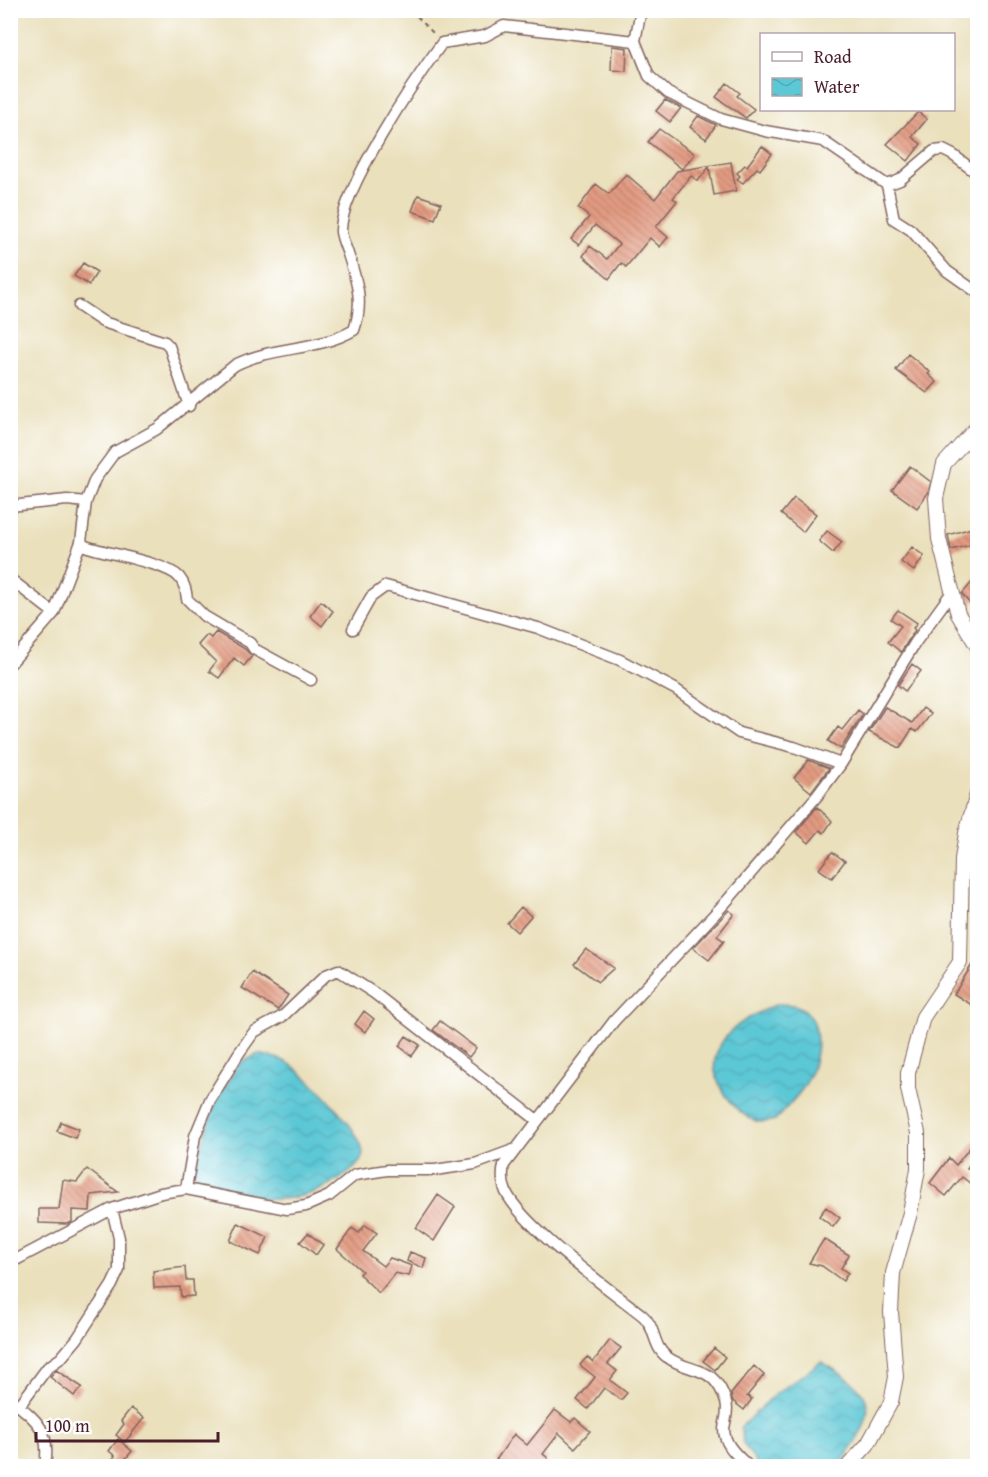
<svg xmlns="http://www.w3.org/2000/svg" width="988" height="1477" viewBox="0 0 988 1477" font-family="'Gentium Book Plus',serif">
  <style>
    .water { fill: url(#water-waves); stroke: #537380; stroke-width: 1.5 }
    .building { fill: url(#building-back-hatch) }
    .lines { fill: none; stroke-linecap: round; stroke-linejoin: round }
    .minor-casing { stroke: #82635e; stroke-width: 13 }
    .tertiary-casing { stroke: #82635e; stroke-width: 16 }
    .path { stroke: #82635e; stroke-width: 2; stroke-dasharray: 4.5 4.5; stroke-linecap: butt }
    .minor { stroke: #fff; stroke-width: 10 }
    .tertiary { stroke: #fff; stroke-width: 14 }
  </style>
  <defs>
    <pattern id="water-waves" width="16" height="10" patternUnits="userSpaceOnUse" patternTransform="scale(1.5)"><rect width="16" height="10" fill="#5cc7d5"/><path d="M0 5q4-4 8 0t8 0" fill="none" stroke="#52aab7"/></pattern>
    <pattern id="building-back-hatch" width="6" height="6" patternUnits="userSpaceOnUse" patternTransform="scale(1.5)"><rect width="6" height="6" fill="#e39b82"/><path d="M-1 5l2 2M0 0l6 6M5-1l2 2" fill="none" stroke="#ba7e6b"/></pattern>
  </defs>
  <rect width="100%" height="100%" fill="#fff"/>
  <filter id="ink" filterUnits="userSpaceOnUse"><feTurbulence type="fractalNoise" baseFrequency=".0167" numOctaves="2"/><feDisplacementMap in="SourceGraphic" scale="12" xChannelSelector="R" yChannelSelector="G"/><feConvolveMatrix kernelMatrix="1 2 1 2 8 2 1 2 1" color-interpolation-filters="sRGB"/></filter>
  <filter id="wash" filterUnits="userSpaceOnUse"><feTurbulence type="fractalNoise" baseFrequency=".008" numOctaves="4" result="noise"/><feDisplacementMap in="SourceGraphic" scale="24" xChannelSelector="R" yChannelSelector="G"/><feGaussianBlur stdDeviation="1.35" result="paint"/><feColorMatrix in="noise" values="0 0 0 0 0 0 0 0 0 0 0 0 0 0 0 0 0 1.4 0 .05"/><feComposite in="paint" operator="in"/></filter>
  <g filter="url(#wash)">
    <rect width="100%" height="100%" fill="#eae0bc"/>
    <!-- water -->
    <path class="water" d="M778,1004C784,1005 792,1004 797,1006C827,1018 817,1064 805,1085C797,1097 785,1109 775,1120C770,1121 765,1123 761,1122C739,1120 710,1081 715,1060C721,1029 753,1014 778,1004Z
      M258,1054C269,1056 278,1057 288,1063C306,1074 370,1137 362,1158C358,1167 346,1175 338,1180C291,1210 249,1200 199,1181L194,1168L216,1102L239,1064Z
      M821,1362C884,1396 876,1414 839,1466H758L743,1443L741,1427L773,1396Z"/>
    <g id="blocks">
      <!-- building -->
      <path class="building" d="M612,46L627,48L626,71L611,70Z
        M727,83L740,93L737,96L754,109L746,118L716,97Z
        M665,100L681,108L670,122L656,111Z
        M918,112L927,119L912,137L921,144L908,161L887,144Z
        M698,116L716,125L706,139L690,127Z
        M659,129L695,154L682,169L648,142Z
        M762,146L772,154L760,170L757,168L743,183L737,179L740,176L737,173L745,165L747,166Z
        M731,162L736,191L714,195L709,167L698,181L691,176L673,198L677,201L656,227L668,237L660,247L650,238L626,267L621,263L609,279L583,256L590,246L607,259L619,244L595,225L579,245L571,239L589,217L578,208L596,184L609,194L626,174L655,199L677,171Z
        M418,195L441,203L435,219L412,211Z
        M83,263L97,272L89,285L74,276Z
        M908,354L930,372L928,374L937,382L927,393L896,370Z
        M910,466L931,482L928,493L917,508L892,490Z
        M794,498L816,514L803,532L781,514Z
        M978,526V543L951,550L948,535Z
        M827,531L842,542L833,553L819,541Z
        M912,547L924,556L914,571L901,562Z
        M978,575V596L971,605L962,594Z
        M321,601L333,611L322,626L310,616Z
        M898,610L917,623L913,628L915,630L901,652L888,642L901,626L891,619Z
        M216,632L245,649L252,656L244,666L234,658L219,678L209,671L216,662L198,645L207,635L211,638Z
        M912,664L921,671L905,691L898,685Z
        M885,707L912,723L923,708L931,714L917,732L912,729L900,748L869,732Z
        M858,710L863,714L841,749L828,741L838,727L842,730Z
        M808,760L829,768L811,792L794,778Z
        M817,807L832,821L824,833L820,830L809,843L796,832Z
        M832,852L845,861L832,878L819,869Z
        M521,907L531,916L517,932L507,923Z
        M729,910L734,914L717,936L724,941L709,960L693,948Z
        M586,949L614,968L598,982L574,964Z
        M978,955V1009L954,994Z
        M252,972L288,995L278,1010L242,988Z
        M364,1011L374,1019L365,1032L355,1024Z
        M440,1021L476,1048L469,1057L433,1030Z
        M406,1036L420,1045L412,1056L399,1046Z
        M61,1122L79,1129L75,1138L57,1131Z
        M978,1137V1154L967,1168L977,1176L971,1184L962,1177L946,1196L930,1183L949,1158L956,1165Z
        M87,1169L118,1192L91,1195L90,1211L72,1210V1222L67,1224L39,1223V1209H59L63,1180L77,1182Z
        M438,1195L455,1207L434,1241L416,1228Z
        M826,1207L840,1218L833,1227L819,1216Z
        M238,1223L268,1237L260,1255L230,1241Z
        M365,1225L377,1233L363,1251L383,1266L390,1258L412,1266L409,1276L395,1273L379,1293L359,1274L362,1271L337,1249L352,1228L359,1233Z
        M308,1233L323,1245L316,1255L300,1242Z
        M824,1239L849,1255L841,1268L848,1273L843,1281L822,1266L809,1263Z
        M410,1252L426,1258L423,1268L407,1261Z
        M185,1267L186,1280H193L194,1296L181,1297L180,1287L154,1288L153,1271Z
        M610,1340L621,1348L608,1364L617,1371L610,1380L627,1393L621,1400L604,1388L588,1409L577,1400L595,1377L580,1365L587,1357L593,1362Z
        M714,1348L725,1357L715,1370L703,1361Z
        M754,1366L764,1375L747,1396L752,1399L744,1410L733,1401L731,1394Z
        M56,1370L82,1387L74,1396L50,1377Z
        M131,1408L144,1418L125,1442L116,1435L124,1424L121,1421Z
        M555,1410L571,1422L575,1418L590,1431L575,1448L559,1433L543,1454L548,1458L542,1467H504L496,1460L514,1434L527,1445Z
        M118,1439L132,1451L119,1467H107L115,1456L109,1451Z"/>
    </g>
  </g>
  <g filter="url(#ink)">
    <use href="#blocks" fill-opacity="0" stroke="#82635e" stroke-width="1.5"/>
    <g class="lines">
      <!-- minor casing -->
      <g class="minor-casing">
        <path id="minor" d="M641,10L635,41L649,76L668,93L721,119L765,131L823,141L887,185L900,180L934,151L943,150L953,155L978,174
          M887,185L894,219L911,230L947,271L978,293
          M79,306L103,322L165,342L169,346L189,406
          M10,506L67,500L86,502
          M10,579L54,613
          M353,629L371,597L386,586L538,628L620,660L675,689L739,733L794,747L841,764
          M10,664L54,613L81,542
          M311,680L254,649L250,643L204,616L187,599C186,591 185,584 179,577C166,563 105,553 85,546L81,542L86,502L95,479L115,452L157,429L235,365C272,346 318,351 354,330C364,302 357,282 348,254C346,248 342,239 341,232C339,192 417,77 442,43L485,36L504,26L635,41
          M186,1189L195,1136L210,1100L239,1053L254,1032L283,1016L326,975L338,970L374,993L537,1120
          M10,1263L112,1209L161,1193L186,1189L287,1209L306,1206L329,1196L355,1175L387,1170H435L475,1164L513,1150
          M10,1399C37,1420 51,1430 45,1466
          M19,1406L48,1367L61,1358L77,1339L112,1285L119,1270V1238L112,1209
          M748,1466C738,1456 724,1445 724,1429C725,1420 729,1411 726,1402C714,1363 692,1375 667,1357C652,1346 656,1326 642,1315C609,1289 524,1228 506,1192C502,1183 502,1174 504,1165L614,1021L726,902L817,796L841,764L915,643L952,592"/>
      </g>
      <!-- tertiary casing -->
      <g class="tertiary-casing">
        <path id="tertiary" d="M978,426L944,464L936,498L939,539L958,614L978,647
          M848,1466L868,1444L891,1402L896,1377L891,1312L893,1273L910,1213L918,1169V1133L908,1089V1073L923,1017L960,962L962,859L966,833L978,791"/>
      </g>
      <!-- path -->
      <path class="path" d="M411,10L434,34"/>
      <!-- minor -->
      <use href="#minor" class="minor"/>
      <!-- tertiary -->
      <use href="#tertiary" class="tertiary"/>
    </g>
  </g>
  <!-- margin -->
  <rect width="988" height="1477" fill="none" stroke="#fff" stroke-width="36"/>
  <!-- legend -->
  <rect x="760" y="33" width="195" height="78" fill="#ffffff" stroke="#b7a5aa" stroke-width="1.5"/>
  <rect x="772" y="52" width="30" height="9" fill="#ffffff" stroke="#b7a5aa" stroke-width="1.5"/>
  <text x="814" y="63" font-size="18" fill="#4a1f2b">Road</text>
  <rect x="772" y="78" width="30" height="18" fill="url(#water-waves)" stroke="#b7a5aa" stroke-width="1.5"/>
  <text x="814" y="93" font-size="18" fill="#4a1f2b">Water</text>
  <!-- scale -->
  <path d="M36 1432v9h182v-9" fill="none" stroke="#4a1f2b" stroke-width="3"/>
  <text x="45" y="1432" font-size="18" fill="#4a1f2b" stroke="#ffffff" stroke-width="4.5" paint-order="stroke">100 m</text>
</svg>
